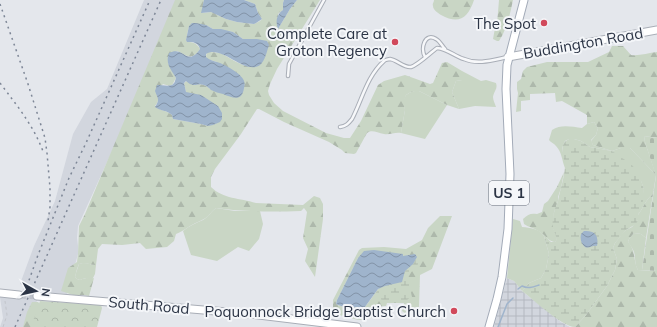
<svg xmlns="http://www.w3.org/2000/svg" width="657" height="327" viewBox="0 0 657 327" font-family="Mulish,sans-serif">
  <style>
    .built { fill: #d2d6de }
    .industrial { fill: url(#industrial-grid) }
    .grass { fill: #c9d6c5 }
    .forest { fill: url(#forest-firs); fill-rule: evenodd }
    .wetland { fill: url(#wetland-marsh) }
    .cemetery { fill: url(#cemetery-stones) }
    .park { fill: url(#park-crowns) }
    .water { fill: url(#water-waves) }
    .lines { fill: none; stroke-linecap: round; stroke-linejoin: round }
    .stream { stroke: #9fb4cc; stroke-width: 1.5 }
    .secondary-tunnel { stroke: #bfc3cb; stroke-width: 7; stroke-dasharray: 7 3.5; stroke-linecap: butt }
    .lane-casing { stroke: #a9aeb7; stroke-width: 4.5 }
    .secondary-casing { stroke: #a9aeb7; stroke-width: 9 }
    .primary-casing { stroke: #a3abb8; stroke-width: 9 }
    .path { stroke: #c2c5cb; stroke-width: 1; stroke-dasharray: 3 3; stroke-linecap: butt }
    .lane { stroke: #f7f8fa; stroke-width: 2.5 }
    .secondary { stroke: #fff; stroke-width: 7 }
    .primary { stroke: #fff; stroke-width: 7 }
    .rail { stroke: #7d8696; stroke-width: 1.5; stroke-dasharray: 2 4; stroke-linecap: butt }
    .poi-dot { fill: #d1495b; stroke: #f4f6f9; stroke-width: 1.5 }
    .labels { text-anchor: middle; dominant-baseline: central; stroke-width: 4; stroke-linejoin: round; paint-order: stroke }
    .shield { fill: #f4f6f9; stroke: #676e7b; stroke-width: 1 }
    .shield-label { font-size: 14px; font-weight: bold; fill: #2b3445 }
    .poi-label { font-size: 15px; fill: #2b3445; stroke: #f4f6f9; text-anchor: end }
    .street-label { font-size: 15px; fill: #2b3445; stroke: #f4f6f9 }
  </style>
  <defs>
    <pattern id="industrial-grid" width="8" height="8" patternUnits="userSpaceOnUse"><rect width="8" height="8" fill="#d2d6de"/><path d="M0 4h8M4 0v8" fill="none" stroke="#b4b8c0"/></pattern>
    <pattern id="forest-firs" width="22" height="20" patternUnits="userSpaceOnUse"><rect width="22" height="20" fill="#c9d6c5"/><path d="M5 1l3.5 6h-7zM16 11l3.5 6h-7z" fill="#adb8ab"/></pattern>
    <pattern id="wetland-marsh" width="20" height="14" patternUnits="userSpaceOnUse"><rect width="20" height="14" fill="#c9d6c5"/><path d="M1 5h8M5 5V1M11 12h8M15 12V8" fill="none" stroke="#adb8ab"/></pattern>
    <pattern id="cemetery-stones" width="16" height="16" patternUnits="userSpaceOnUse"><rect width="16" height="16" fill="#c9d6c5"/><path d="M2 7V4a2 2 0 0 1 4 0v3zM10 15v-3a2 2 0 0 1 4 0v3z" fill="#adb8ab"/></pattern>
    <pattern id="park-crowns" width="20" height="18" patternUnits="userSpaceOnUse"><rect width="20" height="18" fill="#c9d6c5"/><path d="M2 6a3 3 0 1 1 6 0M12 15a3 3 0 1 1 6 0" fill="none" stroke="#adb8ab"/></pattern>
    <pattern id="water-waves" width="16" height="10" patternUnits="userSpaceOnUse"><rect width="16" height="10" fill="#9fb4cc"/><path d="M0 5q4-4 8 0t8 0" fill="none" stroke="#8293a7"/></pattern>
  </defs>
  <rect width="100%" height="100%" fill="#e4e7ec"/>
  <!-- built -->
  <path class="built" d="M144,0H177L117,140L78,226L77,238L78,246V254L67,294L41,292L25,327H0L3,318L0,297L18,299L25,286L20,284L34,246L55,201L73,134L91,102L107,89Z"/>
  <!-- industrial -->
  <path class="industrial" d="M507,278L514,281L522,291L561,322L570,327H494Z"/>
  <!-- grass -->
  <path class="grass" d="M462,71L481,81L486,80L496,83C498,89 494,91 493,97C493,100 495,104 496,107L475,106L459,109L452,92L456,81L462,80Z
    M415,91H419L447,105L425,139L401,133L405,110L403,101L406,95L411,92Z
    M594,122L598,128L596,135L591,140L593,145L612,151L621,148H630L656,175L653,194C645,200 644,207 638,215L644,189L641,181L612,151L590,147L581,141L574,139H569L565,141L562,148L565,161V168C562,161 562,152 556,146C554,143 551,143 549,140L552,130C561,124 572,127 582,128L587,124Z
    M216,208L235,211H260L263,224L259,239L249,251L238,247L217,261L191,255L183,231C189,226 196,223 203,220C207,218 212,211 216,208Z
    M513,219L520,221L522,227C531,228 538,228 544,236L549,254L546,269L541,278L529,283L522,291L514,281L507,278Z
    M634,233L641,234L646,238L642,270H638C634,263 636,259 634,252C633,249 630,245 628,242L629,239Z
    M83,263C88,263 91,265 96,265L95,274L92,280L85,278L80,280L77,279L75,277L76,273L79,264Z"/>
  <!-- forest -->
  <path class="forest" d="M175,0H204L202,13L211,12L226,19L237,22L254,24L260,21L262,19L258,13L255,4L244,0H284L283,3V10L280,12L278,14V29L290,9L297,0H320L277,69L270,84L268,91L269,95L274,103L283,111L326,133L344,138H350L361,121L378,85L384,81L405,75L430,84L433,83L442,63L447,62L462,71V80L456,81L452,92L459,109L447,105L419,91L411,92L406,95L404,101L405,110L401,133C395,132 390,135 384,134C377,133 372,129 367,133L356,153L354,154L345,153L342,150L329,142L284,122L259,109H257L241,134L215,169L211,177V187C223,199 240,198 256,203L303,205L314,196L320,198L323,204V219L315,277L305,261L308,249L303,238L307,212L304,208L301,211C273,212 244,212 216,208C212,211 207,218 204,219C202,220 200,221 198,222C190,225 184,231 176,234L174,241L167,247L146,249L140,243L122,245L102,244L98,249L96,265C89,265 86,262 79,264L77,269L75,277L77,279L80,280C84,278 87,277 91,279L94,278L89,296L84,295H73L61,291L68,268L77,262L78,254L79,226L85,214ZM206,25L213,29L233,32L243,39H257L267,50C265,55 264,60 260,64C253,71 238,63 231,59C227,57 224,54 220,53C216,52 211,52 207,52L206,56L207,59L217,62L210,89C201,80 194,88 187,81L184,83L186,92L187,93H191L218,106L208,126L201,124L173,119L172,115C167,110 159,111 155,106C159,101 159,98 156,92L163,84C174,87 171,86 176,78L168,63L177,51C188,56 192,61 200,49C197,43 193,42 187,42C186,37 188,31 189,26Z
    M434,0H474C468,18 459,25 441,15C438,13 433,10 433,6C432,4 434,2 434,0Z
    M499,0H513C510,14 507,29 499,41H497L493,39L495,28L497,24Z
    M612,46H623L631,55C639,56 648,53 657,52V138L644,136L645,142L656,175L630,148H621L612,151L593,145L591,141L596,135L598,128L594,122L587,124V115L562,101L556,102L555,93L530,94V100L521,101V111L516,112L518,93L517,89V82L521,79L523,71L527,67L547,62H588L609,52Z
    M564,172L561,188L558,197V201L554,212L553,228L557,237L556,241L554,242C548,241 544,234 538,231C534,228 528,227 524,224L523,219C528,214 531,213 537,214L542,212L544,204L548,201L557,187Z
    M653,194L646,238L641,234L634,233L629,239L628,242C636,250 633,261 638,270L657,271V327H575L586,315L607,286L615,270L617,259L613,248L615,243L622,234L626,230L632,227L638,220V215C644,207 645,200 653,194Z
    M440,216H452L432,269L420,275L419,307L412,308L411,317L402,311L404,303H387L386,306L374,307L375,316C364,322 356,321 345,315L333,317V300L359,250L362,248L384,247L406,249L422,240L428,228ZM403,256L362,311L357,307C350,308 343,308 336,304L337,300L358,258Z
    M32,302H38L41,305L37,327H23L27,312Z"/>
  <!-- wetland -->
  <path class="wetland" d="M569,139H574L581,141L590,147L612,151L631,164L638,172L644,189L643,201L638,215V220L636,224L626,230L615,243L613,248L617,259L615,270L607,286L586,315L575,327C562,327 533,299 522,291L529,283L541,278L546,269L549,254L544,236L542,233L551,242H554L556,241C557,235 555,234 553,229C552,224 553,217 554,213C554,209 557,205 558,201C560,190 564,179 565,167C565,157 557,145 569,139Z
    M417,257L418,264L416,269L407,274V277L412,280L414,283L410,288L412,297L408,299L405,303H387L383,300L372,298L378,289L385,286L402,282L405,271L413,264Z"/>
  <!-- cemetery -->
  <path class="cemetery" d="M644,136L657,138V271L642,270L656,176L645,142Z"/>
  <!-- park -->
  <path class="park" d="M40,301L101,305L102,308L97,327H31Z"/>
  <!-- water -->
  <path class="water" d="M204,0H244L255,4L258,13L262,19L256,23L254,24L237,22L226,19L211,12L201,13Z
    M284,0H297L290,9L278,29C275,21 277,14 283,10V3Z
    M192,23H196L206,25L213,29H221L233,32L243,39H257L267,41L269,45C267,51 265,61 260,65C245,76 222,44 206,54V57C210,60 213,61 217,62C224,64 240,73 243,79C245,82 245,85 244,88C242,102 233,98 223,94C219,93 215,92 211,90C209,88 207,86 204,85C196,82 195,89 186,81L184,83L186,92L201,95L218,106L222,113V119L220,122L213,125L208,126L201,124L173,119L172,115C167,110 160,111 155,107C160,99 158,99 155,91L157,85C161,85 172,87 173,84C175,83 175,80 176,78C171,69 165,64 169,53C184,45 187,68 200,49C198,42 193,42 187,42L186,40L189,26Z
    M584,231C595,230 599,236 597,246C593,245 589,249 585,247C581,244 580,239 581,234Z
    M374,250L403,254V256L415,254L417,257L413,264L405,271L402,282L385,286L378,289L362,311L357,307C351,309 342,307 336,304L337,300L358,258L364,251Z"/>
  <g class="lines">
    <!-- stream -->
    <path class="stream" d="M518,289L522,286C528,289 533,287 539,285
      M498,327L507,304L513,298"/>
    <!-- secondary-tunnel -->
    <path class="secondary-tunnel" d="M19,295L37,296"/>
    <!-- lane casing -->
    <g class="lane-casing">
      <path id="lane" d="M425,57C420,48 425,32 436,39C440,41 442,46 445,49
        M288,76L289,64L324,0
        M340,127C346,126 348,124 352,119C362,100 367,76 384,61C384,60 390,59 390,59C397,60 404,68 411,67C418,65 430,53 437,48C448,49 454,56 464,59C478,65 493,60 508,57"/>
    </g>
    <!-- secondary casing -->
    <g class="secondary-casing">
      <path id="secondary" d="M508,57L657,30
        M0,293L19,295
        M37,296L251,314L357,327"/>
    </g>
    <!-- primary casing -->
    <g class="primary-casing">
      <path id="primary" d="M489,327L497,299L502,277L508,229L510,174L506,89L507,65L524,0"/>
    </g>
    <!-- path -->
    <path class="path" d="M3,327L7,315L5,301"/>
    <!-- lane -->
    <use href="#lane" class="lane"/>
    <!-- secondary -->
    <use href="#secondary" class="secondary"/>
    <!-- primary -->
    <use href="#primary" class="primary"/>
    <!-- rail -->
    <path class="rail" d="M0,4L28,84L45,138L47,153L50,188V207L48,221
      M0,83C18,107 34,126 44,154
      M27,286L38,255L69,178L86,143L150,0
      M15,327L161,0"/>
  </g>
  <!-- markers -->
  <g class="poi-dot">
    <circle cx="544" cy="23" r="4"/>
    <circle cx="395" cy="42" r="4"/>
    <circle cx="454" cy="311" r="4"/>
  </g>
  <g class="labels">
    <!-- shield labels -->
    <rect class="shield" x="489" y="181" width="40" height="24" rx="3"/>
    <g class="shield-label">
      <text x="509" y="193">US 1</text>
    </g>
    <!-- poi labels -->
    <g class="poi-label">
      <text x="536" y="23">The Spot</text>
      <text x="387" y="33">Complete Care at<tspan x="387" dy="17">Groton Regency</tspan></text>
      <text x="446" y="311">Poquonnock Bridge Baptist Church</text>
    </g>
    <!-- street labels -->
    <g class="street-label">
      <text transform="translate(583 43) rotate(-10)">Buddington Road</text>
      <text transform="translate(149 305) rotate(5)">South Road</text>
    </g>
  </g>
  <!-- north arrow -->
  <g transform="translate(36 291) rotate(98)" stroke="#f4f6f9" stroke-width="3" paint-order="stroke">
  <path d="M0-3L7 15L0 10L-7 15Z" fill="#2b3445"/>
  <text y="-6" font-size="11" font-weight="bold" text-anchor="middle" fill="#2b3445">N</text>
  </g>
</svg>
